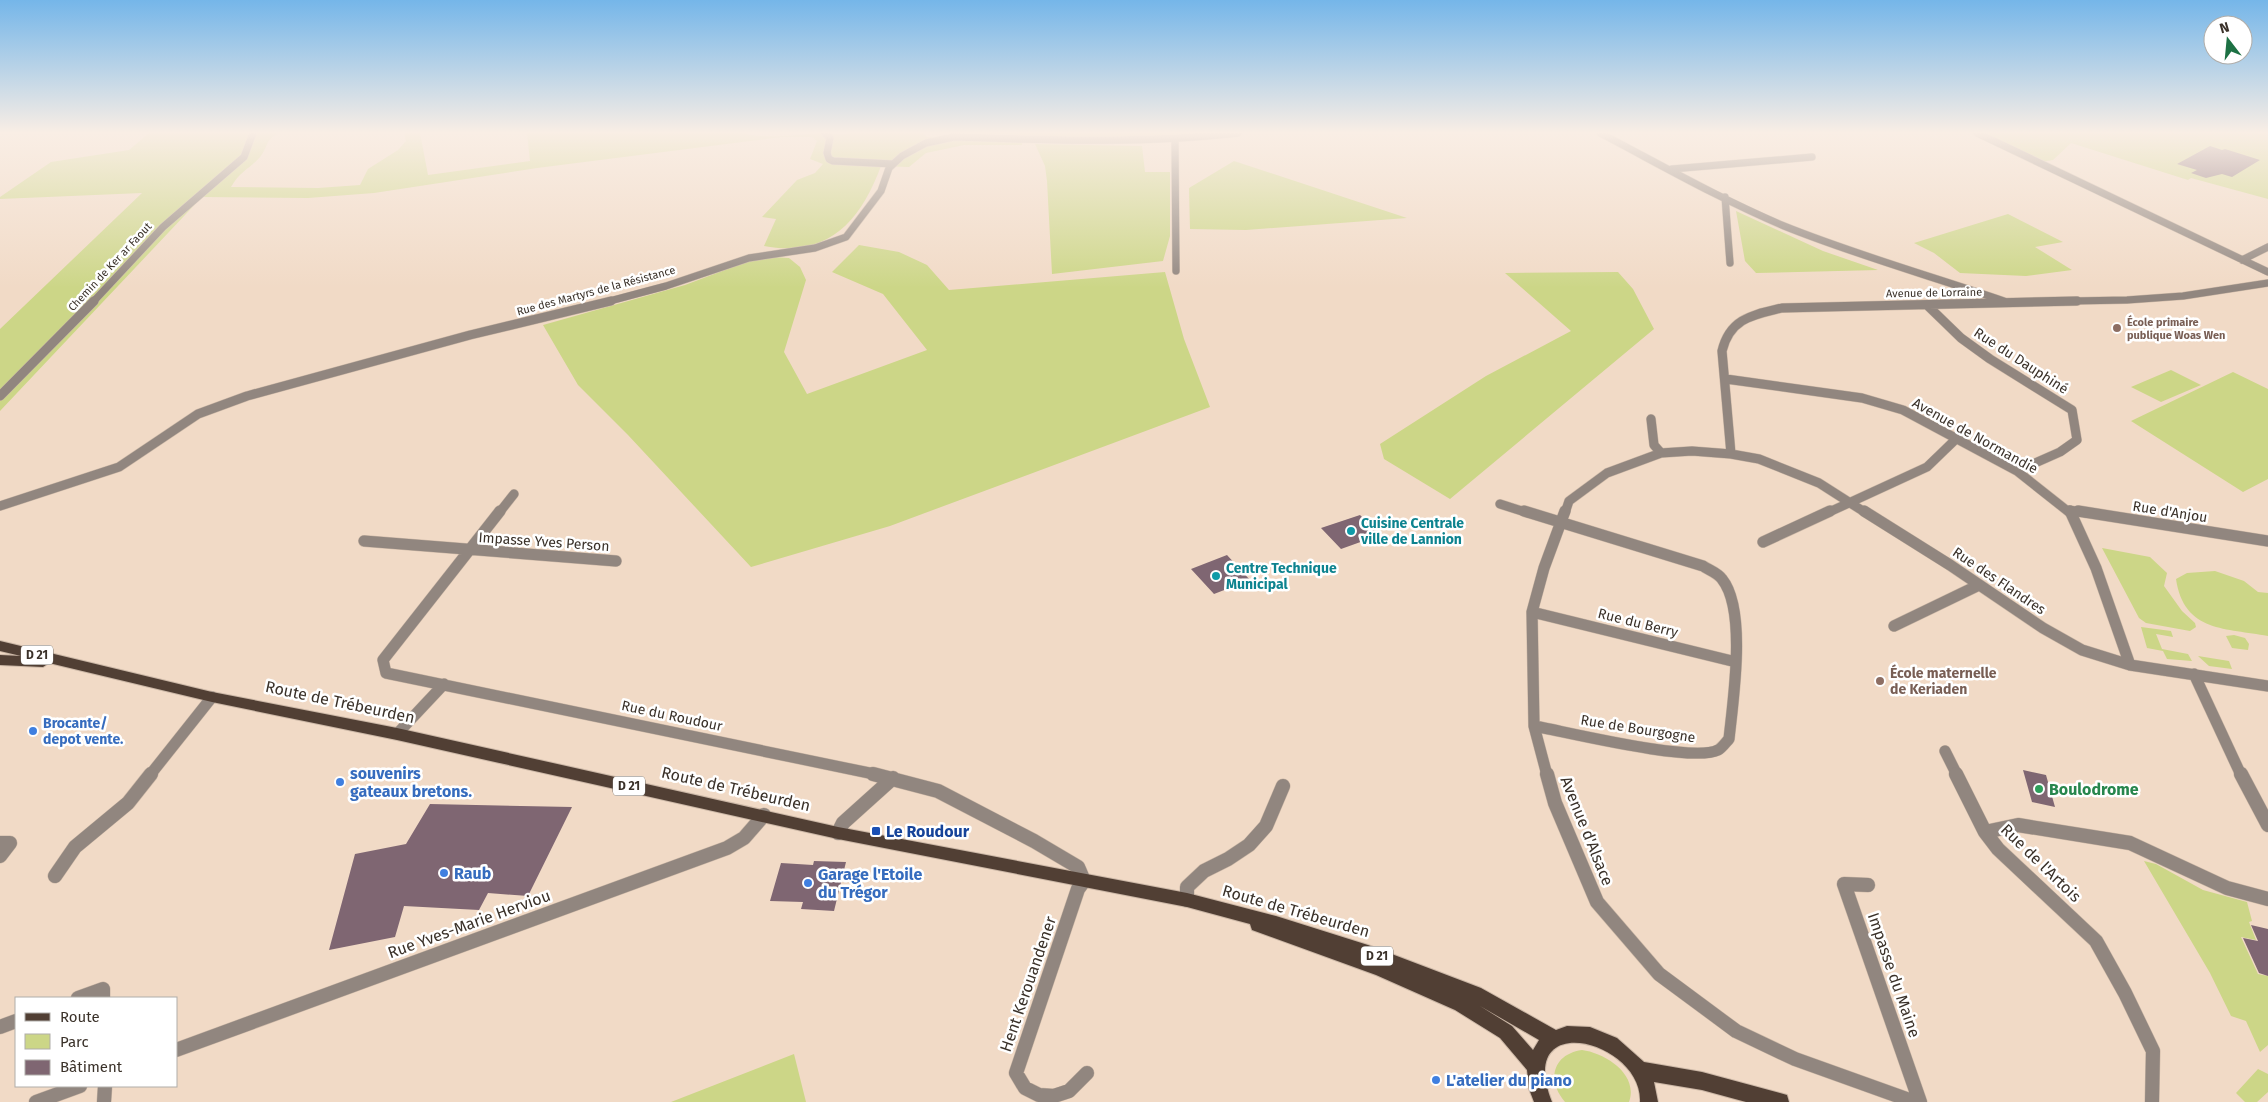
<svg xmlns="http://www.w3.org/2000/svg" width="2268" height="1102" viewBox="0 0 2268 1102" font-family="'Fira Sans',sans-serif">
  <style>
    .green { fill: #ccd687 }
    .building { fill: #7f6672 }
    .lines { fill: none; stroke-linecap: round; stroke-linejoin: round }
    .minor-far3-casing { stroke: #ccb8a7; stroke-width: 8 }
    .minor-far2-casing { stroke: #ccb8a7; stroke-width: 10 }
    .minor-far1-casing { stroke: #ccb8a7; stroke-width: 12 }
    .minor-casing { stroke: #ccb8a7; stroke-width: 15 }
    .primary-casing { stroke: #ccb8a7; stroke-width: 2 }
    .minor-far3 { stroke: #91867f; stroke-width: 7 }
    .minor-far2 { stroke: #91867f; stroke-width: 9 }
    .minor-far1 { stroke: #91867f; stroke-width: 11 }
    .minor { stroke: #91867f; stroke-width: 14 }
    .primary { fill: #513f34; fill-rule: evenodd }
    .education-dot { fill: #8d6e63; stroke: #fff; stroke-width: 2 }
    .culture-dot { fill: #0f9aa8; stroke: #fff; stroke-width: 2 }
    .shop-dot { fill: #3f7fe0; stroke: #fff; stroke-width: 2 }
    .leisure-dot { fill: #2e9e5b; stroke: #fff; stroke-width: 2 }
    .transit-dot { fill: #1a4fb4; stroke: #fff; stroke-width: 2 }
    .labels { text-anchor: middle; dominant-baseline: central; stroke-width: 5; stroke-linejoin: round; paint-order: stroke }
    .far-street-label { font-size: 11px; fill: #3a3129; stroke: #fff }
    .far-education-label { font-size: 11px; font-weight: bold; fill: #785e54; stroke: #fff; text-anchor: start }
    .shield { fill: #fff; stroke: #756f69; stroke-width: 1 }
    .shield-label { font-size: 12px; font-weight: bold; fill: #3a3129 }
    .street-label { font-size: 14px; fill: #3a3129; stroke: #fff }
    .culture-label { font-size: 14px; font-weight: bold; fill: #0d838f; stroke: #fff; text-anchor: start }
    .education-label { font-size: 14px; font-weight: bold; fill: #785e54; stroke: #fff; text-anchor: start }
    .shop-label { font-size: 14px; font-weight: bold; fill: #366cbe; stroke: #fff; text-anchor: start }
    .near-street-label { font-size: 16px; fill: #3a3129; stroke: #fff }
    .near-shop-label { font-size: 16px; font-weight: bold; fill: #366cbe; stroke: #fff; text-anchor: start }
    .near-leisure-label { font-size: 16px; font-weight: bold; fill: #27864d; stroke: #fff; text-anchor: start }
    .near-transit-label { font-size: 16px; font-weight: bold; fill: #164399; stroke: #fff; text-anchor: start }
  </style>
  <rect width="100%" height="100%" fill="#f1dac6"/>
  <!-- green -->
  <path class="green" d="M149,133H280C264,140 269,146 260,157C250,169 241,170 231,187L318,188L360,185L368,169L398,150L406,141L404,133H420L428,175L530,161L527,133H744C768,140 798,134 823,133C833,133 840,136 850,133H923L927,137L1022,141V145H964L926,153L909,167L881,166C860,222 828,258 764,246L776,219L762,217L797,180L815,173L823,164L810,159L817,141L812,137H782L537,168L374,193L308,198L202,197L0,411V329L142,193L0,199V197L51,162L129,150Z
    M967,133H1217L1114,139Z
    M1985,133H2268V199L2191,178L2188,180L2071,143L2053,160L2042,162Z
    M1035,144L1142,146L1145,172H1170V236L1163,261L1052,274L1047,181L1045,166Z
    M1234,161L1407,218L1246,230L1190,229L1189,188Z
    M1736,211L1823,251L1878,270L1756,273L1745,261Z
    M2008,214L2063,242L2035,247L2072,270L2026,276L1960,273L1934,253L1914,243Z
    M859,245L899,252L927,265L949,290L1165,272L1184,339L1210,407L890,526L751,567L628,435L578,385L543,325L685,285L746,262L772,257L789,258L800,267L806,280L784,352L807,394L927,350L883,294L832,272Z
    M1618,272L1633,289L1654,329L1450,499L1384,459L1380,444L1486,376L1571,331L1505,273Z
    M2171,370L2201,385L2161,402L2131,387Z
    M2233,372L2268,389V479L2243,492L2131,421Z
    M2102,548L2150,557L2167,573L2164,586L2182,611L2195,623L2196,627L2190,631L2146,623L2139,618Z
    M2215,571L2244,581L2258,592L2268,593V636C2227,628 2184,633 2176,579L2187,573Z
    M2141,627L2171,631L2173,637L2156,634L2162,649L2188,654L2192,661L2167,659L2163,651L2147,648Z
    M2234,635L2245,638L2249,644L2248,650L2232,648L2226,636Z
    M2198,656L2229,661L2232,669L2209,666Z
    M2144,861L2156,864L2203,890L2247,902L2252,921L2249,922L2256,940L2241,937L2258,974L2268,976V1045L2260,1052L2246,1021L2231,1016L2210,973Z
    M1582,1050C1605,1053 1639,1074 1629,1102H1565C1546,1080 1553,1054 1582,1050Z
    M794,1054L806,1102H671Z
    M2258,1069L2268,1074V1092L2257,1102H2245L2236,1093Z"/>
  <!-- building -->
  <path class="building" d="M2210,146L2222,150L2225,149L2260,160L2232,177L2222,174L2206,178L2191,173L2197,170L2177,164Z
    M1360,515L1380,535L1341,549L1321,528Z
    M1227,555L1250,580L1214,594L1191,569Z
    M2023,770L2046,775L2055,807L2032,802Z
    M430,804L572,807L528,896L488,893L479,910L404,906L395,937L329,950L355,854L406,844Z
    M814,861L846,862L834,911L801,909L803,902L770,901L781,863L813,865Z
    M2251,925L2268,929V976L2259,973L2243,938L2258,941Z"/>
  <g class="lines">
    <!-- minor-far3 casing -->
    <g class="minor-far3-casing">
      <path id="minor-far3" d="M825,133L830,138L827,153L829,159L833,161L893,164
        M1600,133C1661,165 1720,199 1784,226C1856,255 1931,276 2004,301
        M1977,133L2268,272
        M1175,141L1176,271
        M1672,169L1812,157
        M1725,197L1730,263
        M2242,260L2268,247
        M93,302L163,227L244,157L253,133
        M606,302L666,286L749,258L815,248L846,237L881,191L889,168L902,156L926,143L954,137C1049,140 1143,144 1238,133
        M2023,302L2127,300L2183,296L2268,283"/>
    </g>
    <!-- minor-far2 casing -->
    <g class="minor-far2-casing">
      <path id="minor-far2" d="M1928,306L1961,338L1990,359L2072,410L2077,440L2060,452L2017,471
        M1726,379L1862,398L1903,410L2017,471L2070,513
        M0,396L94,301
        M1651,419L1654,445L1661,453
        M1731,454L1722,351C1730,318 1753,315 1782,308L2077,301
        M1500,504L1528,513
        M0,506L119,467L198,414L247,396L470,335L611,301
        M2069,510L2086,513
        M499,513L514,494
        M1565,513L1569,501L1607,473L1661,453L1692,451L1731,454L1759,459L1819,483L1866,513
        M1827,513L1927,467L1956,439"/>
    </g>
    <!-- minor-far1 casing -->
    <g class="minor-far1-casing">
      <path id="minor-far1" d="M500,511L383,660L386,673L879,775
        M1524,511L1703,566C1709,570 1718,573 1722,579C1747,610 1733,700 1729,739C1726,742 1722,748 1718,750C1693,763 1567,732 1534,726
        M1864,511L1950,565L2043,628L2082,650L2130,665L2268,686
        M2070,511L2096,568L2130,665
        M2078,511L2268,541
        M364,541L616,561
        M1763,542L1830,511
        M1532,612L1736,662
        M1894,626L1979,585
        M2194,674L2241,775
        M397,734L444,684
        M1945,751L1957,775
        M150,775L212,697
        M1547,775L1534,726L1532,612L1544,568L1565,511"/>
    </g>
    <!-- minor casing -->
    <g class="minor-casing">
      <path id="minor" d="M873,774L938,791L1034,841L1078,867L1084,881L1078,889L1016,1073L1025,1088L1039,1095L1054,1096L1069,1091L1087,1073
        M1547,774L1555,803L1597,902L1659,974L1736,1031L1795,1059L1915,1102
        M1956,774L1985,832
        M2241,774L2268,825
        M838,833L843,823L893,778
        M0,843H10L0,856
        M55,876L75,847L128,803L151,774
        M1868,885L1844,884L1920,1102
        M1187,900V887L1204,871L1228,859L1249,845L1266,826L1283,786
        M78,998L103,989V998
        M0,1027L16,1021
        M176,1050L727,848L744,838L764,815
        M36,1102L80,1086
        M104,1102L105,1086
        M2152,1102L2153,1051L2125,993L2096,941L1998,849L1985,832L2018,825L2130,843L2227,888L2268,899"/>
    </g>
    <!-- primary casing -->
    <g class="primary-casing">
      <path id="primary" d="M0,641L212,692L397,728L838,827L1187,893L1276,916L1368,945L1481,988L1556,1030L1567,1026L1590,1027L1617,1038L1644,1062L1702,1072L1780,1093L1787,1095L1789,1102H1746L1702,1090L1654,1082L1658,1102H1640C1643,1041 1514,1007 1552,1102H1534L1529,1089L1527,1070L1500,1038L1455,1010L1376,975L1252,930L1250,924L1187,907L838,839L397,740L212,702L49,663L43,667L0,665V655L21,656L0,651ZM1480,1006L1539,1040L1533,1050L1512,1026Z"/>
    </g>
    <!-- minor-far3 -->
    <use href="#minor-far3" class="minor-far3"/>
    <!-- minor-far2 -->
    <use href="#minor-far2" class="minor-far2"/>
    <!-- minor-far1 -->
    <use href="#minor-far1" class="minor-far1"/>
    <!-- minor -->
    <use href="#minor" class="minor"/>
    <!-- primary -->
    <use href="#primary" class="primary"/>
  </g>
  <!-- sky -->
  <linearGradient id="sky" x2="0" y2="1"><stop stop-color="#75b6e9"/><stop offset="0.46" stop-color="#f9eee5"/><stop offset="1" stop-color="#f9eee5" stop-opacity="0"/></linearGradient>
  <rect width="2268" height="288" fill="url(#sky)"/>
  <!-- markers -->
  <g class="education-dot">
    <circle cx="2117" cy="328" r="5"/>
    <circle cx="1880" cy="681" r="5"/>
  </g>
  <g class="culture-dot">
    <circle cx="1351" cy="531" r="5"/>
    <circle cx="1216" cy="576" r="5"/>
  </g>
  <g class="shop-dot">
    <circle cx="33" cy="731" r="5"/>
    <circle cx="340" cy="782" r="5"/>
    <circle cx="444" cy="873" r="5"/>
    <circle cx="808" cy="883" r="5"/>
    <circle cx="1436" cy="1080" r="5"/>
  </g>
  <circle class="leisure-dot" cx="2039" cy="789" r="5"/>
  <rect class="transit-dot" x="871" y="826" width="10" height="10" rx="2.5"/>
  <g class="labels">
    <!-- far-street labels -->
    <g class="far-street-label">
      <text transform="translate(110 267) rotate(-47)">Chemin de Ker ar Faout</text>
      <text transform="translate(596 291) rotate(-15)">Rue des Martyrs de la Résistance</text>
      <text transform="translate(1934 293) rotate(-1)">Avenue de Lorraine</text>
    </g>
    <!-- far-education labels -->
    <g class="far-education-label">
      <text x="2127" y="322">École primaire<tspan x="2127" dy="13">publique Woas Wen</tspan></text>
    </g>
    <!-- shield labels -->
    <g class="shield">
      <rect x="21" y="645.5" width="32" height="19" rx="4"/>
      <rect x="613" y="776.5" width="32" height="19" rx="4"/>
      <rect x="1361" y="946.5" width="32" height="19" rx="4"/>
    </g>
    <g class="shield-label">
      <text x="37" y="655">D 21</text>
      <text x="629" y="786">D 21</text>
      <text x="1377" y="956">D 21</text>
    </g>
    <!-- street labels -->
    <g class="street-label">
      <text transform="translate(2021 361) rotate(33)">Rue du Dauphiné</text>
      <text transform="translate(1975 436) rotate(29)">Avenue de Normandie</text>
      <text transform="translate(2170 512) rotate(9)">Rue d'Anjou</text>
      <text transform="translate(544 542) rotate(4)">Impasse Yves Person</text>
      <text transform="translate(1999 581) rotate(34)">Rue des Flandres</text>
      <text transform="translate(1638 623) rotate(14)">Rue du Berry</text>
      <text transform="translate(672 716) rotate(12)">Rue du Roudour</text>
      <text transform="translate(1638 729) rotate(9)">Rue de Bourgogne</text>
    </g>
    <!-- culture labels -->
    <g class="culture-label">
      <text x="1361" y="523">Cuisine Centrale<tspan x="1361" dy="16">ville de Lannion</tspan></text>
      <text x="1226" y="568">Centre Technique<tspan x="1226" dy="16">Municipal</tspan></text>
    </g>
    <!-- education labels -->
    <g class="education-label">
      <text x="1890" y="673">École maternelle<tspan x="1890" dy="16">de Keriaden</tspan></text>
    </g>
    <!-- shop labels -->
    <g class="shop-label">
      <text x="43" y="723">Brocante/<tspan x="43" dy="16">depot vente.</tspan></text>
    </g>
    <!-- near-street labels -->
    <g class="near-street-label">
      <text transform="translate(340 702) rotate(12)">Route de Trébeurden</text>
      <text transform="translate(736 789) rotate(13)">Route de Trébeurden</text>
      <text transform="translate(1587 831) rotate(68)">Avenue d'Alsace</text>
      <text transform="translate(2041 863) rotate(44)">Rue de l'Artois</text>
      <text transform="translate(1296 911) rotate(16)">Route de Trébeurden</text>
      <text transform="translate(469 924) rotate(-20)">Rue Yves-Marie Herviou</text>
      <text transform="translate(1894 975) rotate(71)">Impasse du Maine</text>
      <text transform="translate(1028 984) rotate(-71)">Hent Kerouandener</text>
    </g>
    <!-- near-shop labels -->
    <g class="near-shop-label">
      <text x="350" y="773">souvenirs<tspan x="350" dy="18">gateaux bretons.</tspan></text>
      <text x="454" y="873">Raub</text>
      <text x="818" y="874">Garage l'Etoile<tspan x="818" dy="18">du Trégor</tspan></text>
      <text x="1446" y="1080">L'atelier du piano</text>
    </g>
    <!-- near-leisure labels -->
    <g class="near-leisure-label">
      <text x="2049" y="789">Boulodrome</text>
    </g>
    <!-- near-transit labels -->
    <g class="near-transit-label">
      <text x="886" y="831">Le Roudour</text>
    </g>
  </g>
  <!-- legend -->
  <rect x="15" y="997" width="162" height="90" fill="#ffffff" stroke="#b0ada9"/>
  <rect x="25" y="1013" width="25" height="8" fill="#513f34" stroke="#b0ada9"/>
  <text x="60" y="1022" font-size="15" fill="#3a3129">Route</text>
  <rect x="25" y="1034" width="25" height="15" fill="#ccd687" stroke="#b0ada9"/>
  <text x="60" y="1047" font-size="15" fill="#3a3129">Parc</text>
  <rect x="25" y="1060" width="25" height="15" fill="#7f6672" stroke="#b0ada9"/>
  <text x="60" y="1072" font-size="15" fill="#3a3129">Bâtiment</text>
  <!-- north arrow -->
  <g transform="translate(2228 40) rotate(344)"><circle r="24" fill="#ffffff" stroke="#b0ada9"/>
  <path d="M0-4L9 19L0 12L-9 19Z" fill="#1d7144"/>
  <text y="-8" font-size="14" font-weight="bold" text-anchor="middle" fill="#3a3129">N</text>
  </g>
</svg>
